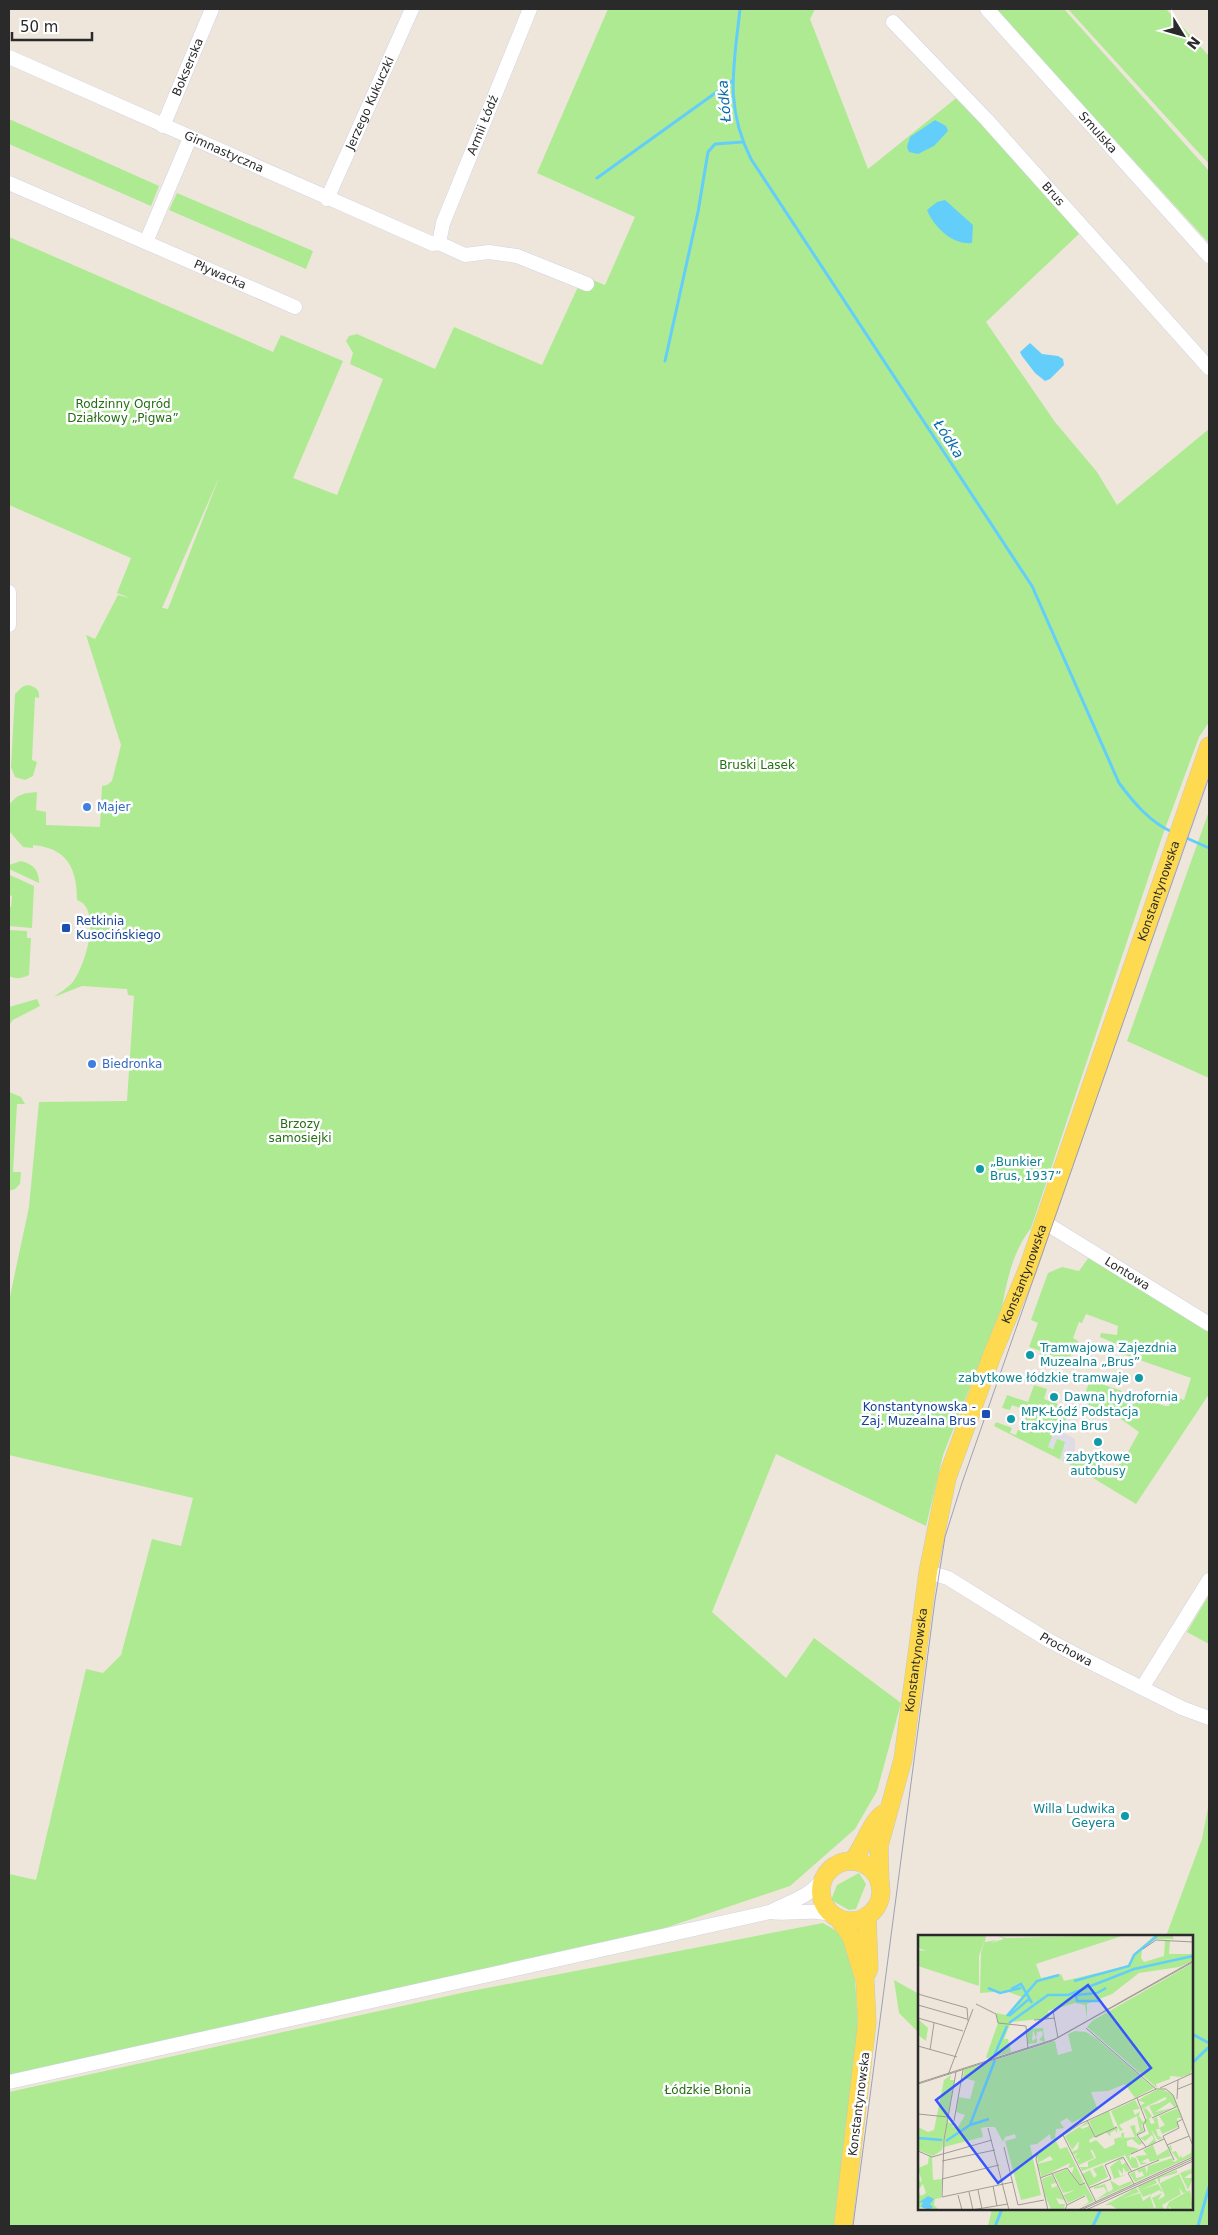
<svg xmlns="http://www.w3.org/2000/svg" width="1218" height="2235" viewBox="0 0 1218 2235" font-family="'DejaVu Sans',sans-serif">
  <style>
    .industrial { fill: #dfdce5 }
    .green { fill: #adea92; fill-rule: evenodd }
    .water { fill: #64cefa }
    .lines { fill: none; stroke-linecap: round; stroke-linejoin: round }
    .stream { stroke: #64cefa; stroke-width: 3 }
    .minor-casing { stroke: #d0d3e5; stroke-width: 15 }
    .major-casing { stroke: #c8c8c8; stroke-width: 19 }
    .minor { stroke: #fff; stroke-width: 14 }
    .major { stroke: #feda50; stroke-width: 18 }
    .tram { stroke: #9da0b7; stroke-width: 1 }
    .shop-dot { fill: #3f7fe0; stroke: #fff; stroke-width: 2 }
    .transit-dot { fill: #1a4fb4; stroke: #fff; stroke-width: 2 }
    .culture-dot { fill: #0f9aa8; stroke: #fff; stroke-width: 2 }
    .labels { text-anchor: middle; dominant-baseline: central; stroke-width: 5; stroke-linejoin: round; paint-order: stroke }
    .street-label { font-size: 12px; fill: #2a2a2a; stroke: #fff }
    .park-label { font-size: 12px; fill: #246e13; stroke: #fff }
    .shop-label { font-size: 12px; fill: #366cbe; stroke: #fff; text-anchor: start }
    .transit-label { font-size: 12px; fill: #164399; stroke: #fff; text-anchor: start }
    .culture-label { font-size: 12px; fill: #0d838f; stroke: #fff; text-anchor: start }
    .water-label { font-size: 14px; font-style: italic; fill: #016aa8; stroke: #fff }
    .inset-river { fill: none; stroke: #64cefa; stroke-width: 2.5 }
    .inset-road { fill: none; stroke: #a09b94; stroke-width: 1 }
    .view { fill: #3657ff; fill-opacity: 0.15; stroke: #3657ff; stroke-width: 2.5 }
    .inset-edge { fill: none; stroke: #2a2a2a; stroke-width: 2.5 }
  </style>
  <rect width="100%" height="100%" fill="#eee6db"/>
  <!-- industrial -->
  <path class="industrial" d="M1055,1428L1075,1439V1456L1071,1464L1059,1458L1063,1451L1048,1447Z"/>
  <!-- green -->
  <path class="green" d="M608,9H815L810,19L868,169L960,95L1081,232L986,322L1055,422L1097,472L1117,505L1209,429V722L1199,737L1162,837L1031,1228C1013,1251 1007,1280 1002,1307L943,1455L926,1526L776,1454L712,1612L786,1678L814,1638L901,1703L877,1791L855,1829L790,1886L644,1935L9,2077V1874L36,1880L86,1669L103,1673L121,1655L152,1539L181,1546L193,1498L9,1455V1301L29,1207L39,1102L127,1101L134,996L128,995L127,989L82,986L54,997C59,993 67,988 72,983C85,968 103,908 77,900C77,868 67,848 33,845V848L23,847L9,831L10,804C17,794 25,793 37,792L36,810L46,812V825L100,827L102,786L107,785L112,781L121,745L86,635L95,639L118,595L130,598L117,593L131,558L9,505V237L273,352L281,335L343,361L293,478L337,495L383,379L350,364L353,353L346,341L349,336L357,334L435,369L454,327L542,365L583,276L605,285L635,217L537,173ZM220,475L168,609L163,608H162Z
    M995,9H1064L1209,171V243Z
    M1068,9H1166L1209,56V164Z
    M9,119L159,186L151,206L9,144Z
    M177,193L313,251L306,269L169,210Z
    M27,685C34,686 40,689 39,698L35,697L32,760L37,762L33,776L25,780L15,777L11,767L15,694L22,687Z
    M1209,811V1078L1127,1041Z
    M21,861C33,864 39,870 39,883L9,869V865Z
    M10,875L34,886L32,928L9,926V907H11L12,896L9,895Z
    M9,930L27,931V938H31L29,975C21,979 15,979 9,976Z
    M37,999L40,1006L13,1020L9,1025V1007Z
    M9,1092L21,1097L25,1104H17L13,1172H21L20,1184L15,1189L9,1191Z
    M1089,1257L1209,1332V1394L1136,1504L1075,1467L994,1426L996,1422L1012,1428L1010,1433L1016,1435L1018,1430L1022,1431L1028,1411L1012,1405L1010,1410L1002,1408L1007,1395L1028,1402L1034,1385L1047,1389L1044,1399L1058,1404L1056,1409L1068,1414L1062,1431L1055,1429L1048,1447L1053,1449L1057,1439L1065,1442L1060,1459L1071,1464L1075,1456L1085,1457L1112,1471L1123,1461L1139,1432L1121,1419L1085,1403L1083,1399L1090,1380L1165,1406H1169L1172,1396L1184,1400L1191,1378L1117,1352L1119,1345L1100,1337L1101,1333L1117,1335L1118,1326L1086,1314L1082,1323L1079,1322L1073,1338L1079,1342L1078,1345L1076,1344L1065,1367L1059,1365L1052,1355L1041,1363L1042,1359L1039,1358L1041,1351L1029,1347L1038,1323L1031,1320L1048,1273L1062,1267L1079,1271Z
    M1209,1595V1644L1187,1632Z
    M1209,1803V2226H988L992,2209H1192V1936H1166L1202,1839Z
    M859,1873L866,1884L856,1909L849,1910L831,1900L837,1885Z
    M823,1923C832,1928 841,1933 846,1942C854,1954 854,1968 855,1983C864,2064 846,2146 836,2226H9V2092L466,1992Z
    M894,1980L919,1994V2033L899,2013Z"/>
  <!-- water -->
  <path class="water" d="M935,120L946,126L948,131L934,146L918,154L909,152L907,147L910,137Z
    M945,200L973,225L972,243C952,245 934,227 927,210L937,202Z
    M1030,343L1042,354L1058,356L1063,359L1064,365L1050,379L1045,381L1035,373L1022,356L1020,352Z"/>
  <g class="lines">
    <!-- stream -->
    <path class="stream" d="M740,9C734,66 724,105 751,159L1032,586L1119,783C1134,803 1150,822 1172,832
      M597,178L732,81
      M665,361L698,212L708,152L715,144L742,142
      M1182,836L1209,848
      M1192,2034L1209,2043
      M1192,2063L1209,2047
      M996,2224L1002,2209
      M1093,2226L1101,2209
      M1198,2226L1209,2187"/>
    <!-- minor casing -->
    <g class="minor-casing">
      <g id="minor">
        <path id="s1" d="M987,9L1209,256"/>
        <path id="s2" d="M893,22L987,120L1209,368"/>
        <path id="s3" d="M9,57L433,244L439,243"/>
        <path id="s4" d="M163,126L212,9"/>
        <path id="s5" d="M9,183L295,307"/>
        <path id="s6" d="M327,199L412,9"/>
        <path d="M146,242L190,138"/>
        <path id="s7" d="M439,243L443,223L530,9"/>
        <path d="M439,243L465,255L489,252L517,256L587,284"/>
        <path d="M9,592V625"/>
        <path id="s8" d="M1044,1222L1209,1324"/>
        <path id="s9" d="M928,1572L948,1578L1048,1640L1084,1659L1182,1708L1209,1718"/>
        <path d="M1142,1688L1209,1580"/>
        <path d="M770,1912C791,1915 812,1908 833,1915"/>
        <path d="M9,2082L770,1912C791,1901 810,1897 825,1877"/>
      </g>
    </g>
    <!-- major casing -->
    <g class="major-casing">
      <g id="major">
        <path d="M852,1861C864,1848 870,1823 883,1814"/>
        <circle cx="851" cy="1891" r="30"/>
        <path id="s10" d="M880,1885L879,1846L903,1759L928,1572L947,1478L991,1358L1028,1268L1209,746"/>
        <path d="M867,1916L869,1968L867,1973"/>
        <path d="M838,1918L851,1936L865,1981L867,2023L843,2226"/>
      </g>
    </g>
    <!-- minor -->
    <use href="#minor" class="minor"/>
    <!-- major -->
    <use href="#major" class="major"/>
    <!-- tram -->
    <path class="tram" d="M853,2226L935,1600L945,1537L962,1483L1209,777"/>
  </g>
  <!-- markers -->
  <g class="shop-dot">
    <circle cx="87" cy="807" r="5"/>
    <circle cx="92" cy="1064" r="5"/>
  </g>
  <g class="transit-dot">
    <rect x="61" y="923" width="10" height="10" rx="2.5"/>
    <rect x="981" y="1409" width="10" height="10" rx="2.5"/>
  </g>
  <g class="culture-dot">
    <circle cx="980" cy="1169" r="5"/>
    <circle cx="1030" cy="1355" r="5"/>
    <circle cx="1139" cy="1378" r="5"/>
    <circle cx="1054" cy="1397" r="5"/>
    <circle cx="1011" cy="1419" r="5"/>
    <circle cx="1098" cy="1442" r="5"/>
    <circle cx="1125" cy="1816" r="5"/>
  </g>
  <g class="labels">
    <!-- street labels -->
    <g class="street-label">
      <text stroke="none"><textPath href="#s4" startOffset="64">Bokserska</textPath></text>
      <text stroke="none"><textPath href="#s6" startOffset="105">Jerzego Kukuczki</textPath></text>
      <text stroke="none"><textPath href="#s7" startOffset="126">Armii Łódź</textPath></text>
      <text stroke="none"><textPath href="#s1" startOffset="166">Smulska</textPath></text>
      <text stroke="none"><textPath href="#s3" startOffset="235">Gimnastyczna</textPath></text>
      <text stroke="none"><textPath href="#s2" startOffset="235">Brus</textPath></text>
      <text stroke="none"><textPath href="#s5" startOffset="230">Pływacka</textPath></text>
      <text stroke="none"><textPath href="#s10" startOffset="1038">Konstantynowska</textPath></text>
      <text stroke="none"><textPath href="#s10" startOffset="632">Konstantynowska</textPath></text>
      <text stroke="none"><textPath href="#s8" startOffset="98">Lontowa</textPath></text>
      <text stroke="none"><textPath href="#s9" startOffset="159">Prochowa</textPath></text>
      <text stroke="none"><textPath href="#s10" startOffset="229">Konstantynowska</textPath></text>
      <text transform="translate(859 2104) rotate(-83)">Konstantynowska</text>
    </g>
    <!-- park labels -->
    <g class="park-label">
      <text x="123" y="404">Rodzinny Ogród<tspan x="123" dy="14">Działkowy „Pigwa”</tspan></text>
      <text x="757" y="765">Bruski Lasek</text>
      <text x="300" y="1124">Brzozy<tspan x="300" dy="14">samosiejki</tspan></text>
      <text x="708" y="2090">Łódzkie Błonia</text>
    </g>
    <!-- shop labels -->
    <g class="shop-label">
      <text x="97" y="807">Majer</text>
      <text x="102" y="1064">Biedronka</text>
    </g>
    <!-- transit labels -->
    <g class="transit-label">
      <text x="76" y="921">Retkinia<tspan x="76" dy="14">Kusocińskiego</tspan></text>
      <text x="976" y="1407" text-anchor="end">Konstantynowska -<tspan x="976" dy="14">Zaj. Muzealna Brus</tspan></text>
    </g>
    <!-- culture labels -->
    <g class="culture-label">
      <text x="990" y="1162">„Bunkier<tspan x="990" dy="14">Brus, 1937”</tspan></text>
      <text x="1040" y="1348">Tramwajowa Zajezdnia<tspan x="1040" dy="14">Muzealna „Brus”</tspan></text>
      <text x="1129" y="1378" text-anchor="end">zabytkowe łódzkie tramwaje</text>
      <text x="1064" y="1397">Dawna hydrofornia</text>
      <text x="1021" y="1412">MPK-Łódź Podstacja<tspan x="1021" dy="14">trakcyjna Brus</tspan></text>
      <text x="1098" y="1457" text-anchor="middle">zabytkowe<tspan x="1098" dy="14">autobusy</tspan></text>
      <text x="1115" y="1809" text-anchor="end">Willa Ludwika<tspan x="1115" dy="14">Geyera</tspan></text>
    </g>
    <!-- water labels -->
    <g class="water-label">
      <text transform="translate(724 101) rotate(-95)">Łódka</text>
      <text transform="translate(949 439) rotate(57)">Łódka</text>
    </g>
  </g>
  <!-- overview -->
  <g transform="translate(918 1935)">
    <rect width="275" height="275" fill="#eee6db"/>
    <path d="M0,0H68L67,7L79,5L73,8L86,4L79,0L88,3L207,0L118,29L123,43L143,39L146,46L209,31L217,18L237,0H254L256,4H237L230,8L224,15L223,23L226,27L246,21L247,6H252L251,19H274L275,26L261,32L221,38L194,59L169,69V85L167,70L157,68L130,76L131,83L93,87L86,104H90L93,117L71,124L68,122L80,88L78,78L88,80L104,62L88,56L62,58L63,18L67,4L61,21V51L0,31V15L9,16L0,13ZM275,28V131L272,139L263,142L252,141V144L238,149L239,153L169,92L174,86ZM0,84L10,93L8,106L0,100ZM125,93L127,107L121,105L125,100L124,96L119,97L118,103L115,95L114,106L119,103V108L110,109L109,94ZM157,96L168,97L179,104L236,153L217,163L207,149L190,156L173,157L180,175L154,188L149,183L142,187L146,193L138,194L137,204L133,205L132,199L119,209L112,210L123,260L103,265L87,206L98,203L97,199L87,202L85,207L77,192H68L63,193L65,202L26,212L29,187L35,189V192H40L47,180L38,177L41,162L52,164L57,146L45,143L46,135L137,106L140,120L154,116L150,99ZM33,140L32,145H36L24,215L15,221L0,215V192L10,197L16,195L26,145ZM238,155H246L254,159L259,171L256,172L252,167L237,177L254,173L236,181L231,171L241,168L249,164L247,162L224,174L223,170L227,168L220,165ZM217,165L222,174L215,175L217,180L222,176L221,181L225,187L229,183L225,174L228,173L234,181L231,184L233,189L237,188L235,184L239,182L241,193L247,190L241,181L260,173L264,183H259L260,192L244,199L242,194H238L240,201L245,203L240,205L233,194L238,207L229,211L236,204L234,200L227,206L222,203L231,199L227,188L223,190L226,195L218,201L225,208L221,210L214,204L209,206V211L221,214L211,221L213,226V222L218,223L221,232L218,233H214L207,220L164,236L162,232H170V227L178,223L175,216L172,214L176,223L161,230L159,226L164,222L159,225L157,221L161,217L156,220L154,217L160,214L161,206L154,215L147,201L169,187L170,189L162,192L164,194L171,191L174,196L176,202L171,205L172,208L178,205L187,214L197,209L196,204L203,202L199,192V198L197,195L192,198L193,202L188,197L178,203L171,186L191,176L196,192L198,191L205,206L203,199L206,197V203L217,202L212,191L217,190L218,198L222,196L219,181L201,190L205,195L202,196L193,176ZM138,206L142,214L149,212L166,248L162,249L154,238L156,232L150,233L152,228L124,242L119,229L135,225L132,221L120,228L119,219ZM235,210L239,221L232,225L250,214L253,221L232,227L230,223L223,227L230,228L223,230L218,221L229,220L225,215ZM253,210L254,217L258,216L262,224V220L264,223L273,218L274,210L275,221L217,247L212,239L217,236L218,243L226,241L224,236L221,238L219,235L227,232L229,239L230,231L254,223L256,227L260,225L250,212ZM11,220L14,222L15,245L24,244L23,263L17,264L16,270L21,275L0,272V255L3,261L8,258L5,249L0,255V245L4,247L0,233L10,229ZM203,223L207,224L202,225L204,230L208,227L212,236L208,237L205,232V239L200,234L202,241L210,239L196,244L192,232ZM185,230L190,242L170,252L164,239L172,235L176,243L179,240L175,234ZM275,233L273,235L264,238L275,235V242L273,238L266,243H275L270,255L262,238ZM149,234L162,250L167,249L176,266L163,272L171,267L163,252L167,260L150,268L145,260L158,255L145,258L136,239ZM259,235V238L242,243V248L261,239L269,257L265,258L261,252L263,259L244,270L246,274L200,275L193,270H187L218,253L221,257L203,264L222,258L225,266L232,261L236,273L238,272L234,263L244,258L240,265L247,261L239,243ZM134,240L138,248L133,249L134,253L139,251L146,265L138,263L141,269H147L146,275L133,274L127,261L124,244ZM237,244L239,248L222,255L240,249L244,256L243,257L242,255L233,259L234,262L232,259L225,262L220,253L221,251ZM192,245L201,251L213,246L214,249L178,265L189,257L186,252L176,254V252L187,249L190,257L193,256L195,254ZM272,255L275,275L272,270L273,275H254L251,271V275L248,274L251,267Z" fill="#adea92"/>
    <path d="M10,261L16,264L12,269L15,272L11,275L3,272L5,267L0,268Z" fill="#64cefa"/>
    <path class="inset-river" d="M156,46L211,31L216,20L239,1M70,53L82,58L103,53M93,54L103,49L114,68M181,66H159L158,60L179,58L188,53M89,81L119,46L141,40M91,81L111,64M91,88L130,60H150L216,34L275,21M76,121L89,91M52,190L71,184M0,203L24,205M28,206L52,190L77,125"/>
    <path class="inset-road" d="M225,14L238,5L275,7M0,59L49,73L50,86M58,69L78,79L80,88L108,91L110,114M0,70L49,84M135,76L140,103M0,83L45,96M116,85L137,83M168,93L238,154M0,111L39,122M12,115L16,88M38,137L26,205L24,262L95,247M30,140L55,74M0,148L137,104L275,26M0,149L134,106L275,27M242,153L275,138M260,154L275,148M219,163L228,186L225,190L227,196L219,200L228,212M259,164L260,145M0,179L30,182M234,183L260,171M169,185L177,202L199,192M36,186L45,135M70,193L91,275M145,200L178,267M249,210L271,201M86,212L100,270L126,265M0,216L14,222L74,205M213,219L246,204M256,225L245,201L261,193L259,187L265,184M24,226L77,215M134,238L149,270L147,275M122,243L149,233L162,250L167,248M24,244L81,230M216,249L210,238L241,225M75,251L79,271M171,253L193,244L187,230L205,222L214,237M60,255L64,274M51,257L55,275M40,260L44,275M149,270L167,261M53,275L90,269M130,275L118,224L120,217L162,189L238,154H248L255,160L275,211M160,275L275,222M163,275L275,224M168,275L275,226"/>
    <path class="view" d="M170,50L233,133L80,248L18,165Z"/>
    <rect width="275" height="275" class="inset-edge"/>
  </g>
  <!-- border -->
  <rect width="1218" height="2235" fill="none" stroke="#2a2a2a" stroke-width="20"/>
  <!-- north arrow -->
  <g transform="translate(1183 35) rotate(127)" stroke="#ffffff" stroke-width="4" paint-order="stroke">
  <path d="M0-4L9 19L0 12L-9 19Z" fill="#2a2a2a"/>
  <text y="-8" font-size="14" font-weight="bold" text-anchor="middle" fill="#2a2a2a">N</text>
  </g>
  <!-- scale -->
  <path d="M12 32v8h80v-8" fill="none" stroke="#2a2a2a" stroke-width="2.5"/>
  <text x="20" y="32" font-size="15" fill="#2a2a2a" stroke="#ffffff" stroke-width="4" paint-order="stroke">50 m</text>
</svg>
